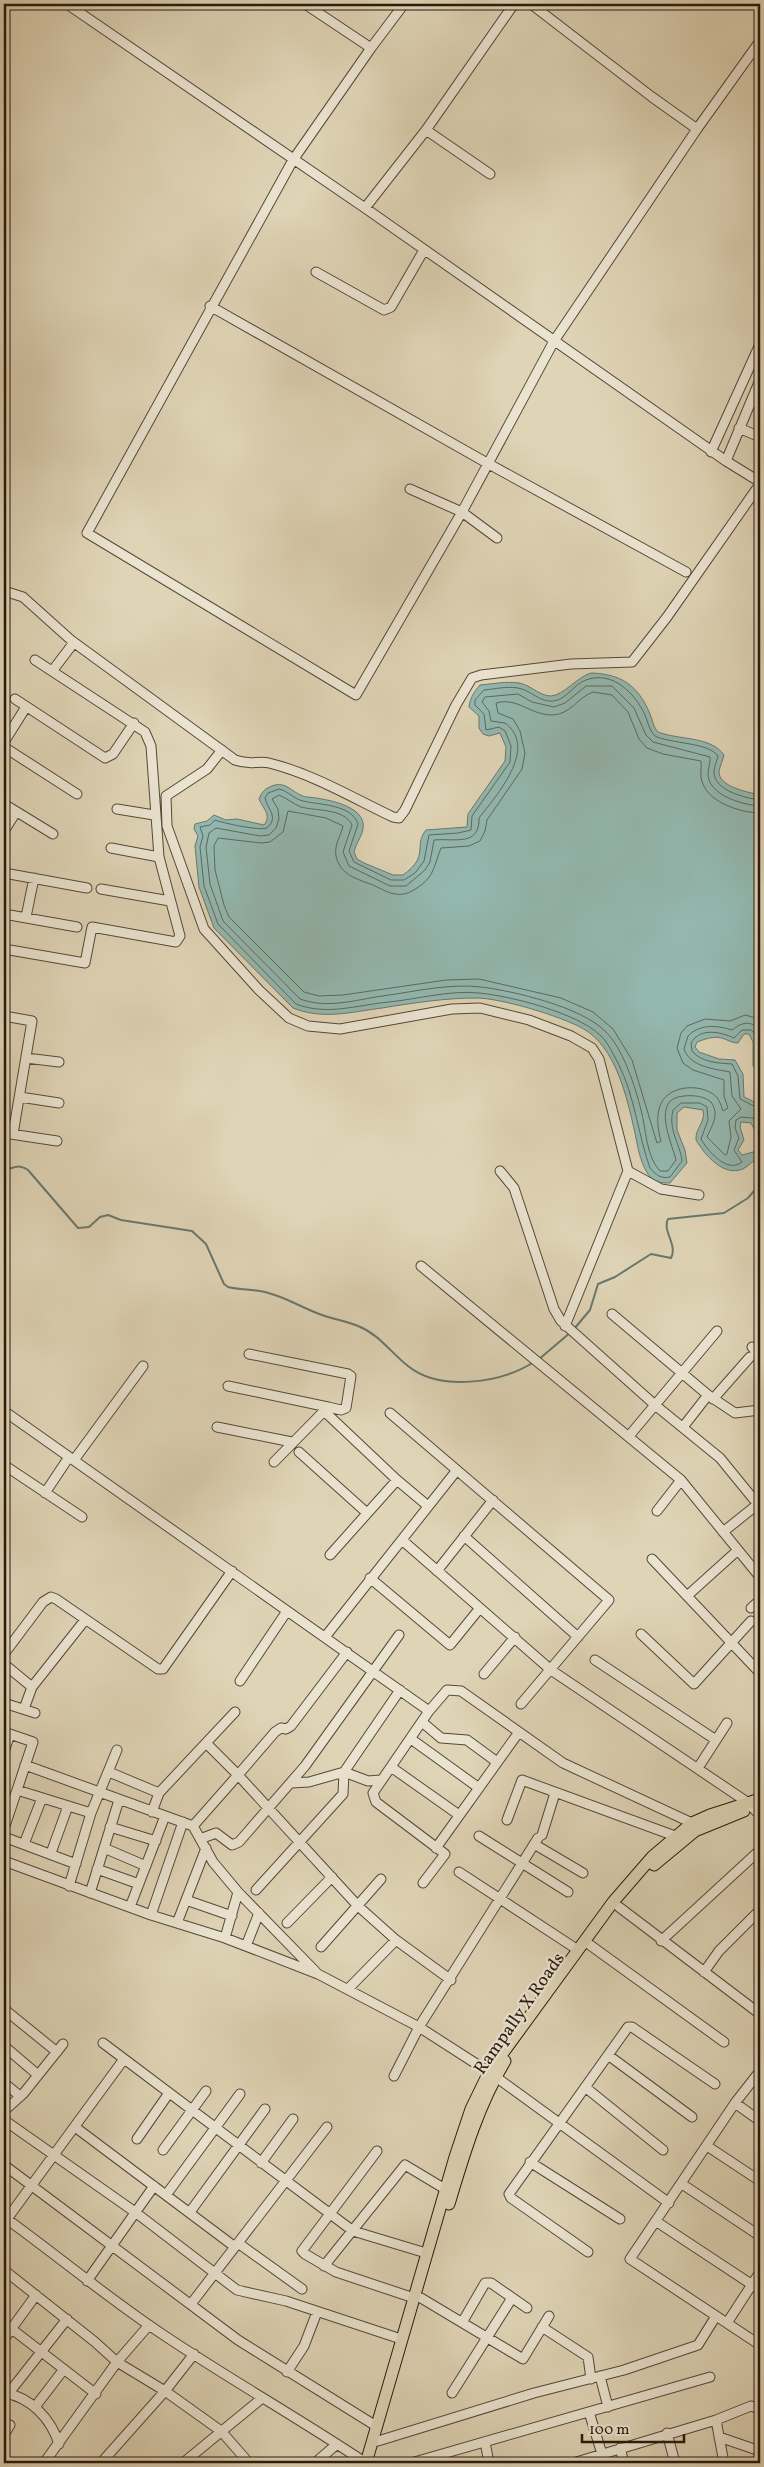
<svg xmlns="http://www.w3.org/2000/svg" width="764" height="2467" viewBox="0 0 764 2467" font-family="Vollkorn,serif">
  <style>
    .water { fill: #93b8b0; stroke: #68786f }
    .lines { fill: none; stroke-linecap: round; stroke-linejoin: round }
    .shore { stroke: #5d685f; stroke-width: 1 }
    .stream { stroke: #68786f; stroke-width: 2 }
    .minor-casing { stroke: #554838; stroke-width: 11 }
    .major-casing { stroke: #27190e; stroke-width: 13 }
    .minor { stroke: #eae3d0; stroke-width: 9 }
    .major { stroke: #dfd4b6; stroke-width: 11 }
    .labels { text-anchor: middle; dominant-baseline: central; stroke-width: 4.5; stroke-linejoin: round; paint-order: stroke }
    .street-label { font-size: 18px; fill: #27190e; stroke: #eae3d0 }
  </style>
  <rect width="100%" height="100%" fill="#dfd4b6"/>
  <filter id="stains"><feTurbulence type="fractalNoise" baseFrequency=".004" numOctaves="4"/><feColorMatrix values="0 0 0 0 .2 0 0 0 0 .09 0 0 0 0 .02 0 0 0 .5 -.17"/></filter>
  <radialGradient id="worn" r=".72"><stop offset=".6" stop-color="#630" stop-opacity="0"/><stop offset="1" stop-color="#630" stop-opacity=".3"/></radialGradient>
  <!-- water -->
  <path class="water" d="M591,673C621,674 638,685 650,714C653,721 653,727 658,732C678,740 711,736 724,755C723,760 720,766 719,771C718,787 748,792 760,795V1074L753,1066V1042L749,1034H744L738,1043C732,1043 728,1040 722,1038C713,1036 705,1039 697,1042L695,1047L699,1052L719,1059L735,1060L743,1074L744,1097L760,1105V1140L751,1123L741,1122L740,1127L744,1140L738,1150L742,1155L757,1151L759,1158C752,1161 749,1166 743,1169C723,1177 705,1155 696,1140C695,1128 706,1122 703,1110L684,1107L677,1113V1130L685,1150L687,1163L670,1183C664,1183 657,1183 652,1179C641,1168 638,1148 635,1133C627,1098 616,1046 582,1028C560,1016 501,998 476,998C445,998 413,1003 382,1008C351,1012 323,1020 293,1008L214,928L199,887L195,846L198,836L194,829L195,824L207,821L214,815L226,820L237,819L264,825C272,815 263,809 259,799C262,792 264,789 272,786C287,780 293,795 307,797C321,798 360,804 363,823C365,833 356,842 354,852L357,859L364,863L393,875H403C430,856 413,846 426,830L467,827L468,814L505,761L506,747L500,733L489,736L483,734L479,728V716L469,707C470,698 474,692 480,685C493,684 507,681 519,683C531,685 539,696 551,696C564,695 577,677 591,673Z"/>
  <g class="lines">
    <!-- shore -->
    <path class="shore" d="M760,800C746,798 714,791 714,772C714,766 717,761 718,756C708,742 671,744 655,736C649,730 648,722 645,715C635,693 612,670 586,680C574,684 567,699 554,701C540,703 531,690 518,688C507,686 495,689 484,690L475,700V705L484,714L486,730L499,727L505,731L511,746L510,762L472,816L471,830L458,833L429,835L424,861L415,873L404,880H391L354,862L349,851L358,824C351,804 320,805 303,801C294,799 288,791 279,789L268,793L265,798C268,810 279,817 267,828C259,831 223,823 215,820L210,825L200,827L203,836L200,847L204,886L218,924L296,1004C327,1016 357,1005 389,1002C418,999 450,990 479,993C511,996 577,1013 600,1035C608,1042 613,1054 618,1063C635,1096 638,1135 650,1168C656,1175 661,1179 670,1177L682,1161C680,1143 668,1131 673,1110L681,1103H700L707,1107L708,1120L701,1139C708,1151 727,1174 742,1162L734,1150L739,1138L735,1128L736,1120L741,1117L753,1118L760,1130
      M760,806C744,805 715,797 709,780C706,771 711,764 710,757L653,742L646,735L634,708L612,686H586L565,703L554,707L532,702L518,694L485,697L482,702L489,711L491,721L505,723C539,748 496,796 479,818C480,847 454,838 434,840L430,862L425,870L406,886H390L349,866L343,852L352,825C344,808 315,811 301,807C293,804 287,798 279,795L272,799L278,809L279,819L276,828L269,835L260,836L216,828L209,833L206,847L210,884L223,921L300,999C327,1009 355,1000 382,996C413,992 449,983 481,987C514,991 581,1007 605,1031C623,1048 635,1086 641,1110C646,1128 646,1157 660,1171H668L676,1160C672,1143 650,1098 684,1096C693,1095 704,1096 711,1102C720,1115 712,1125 707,1137L725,1155L727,1154L731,1137L729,1121L741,1109L732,1096L730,1072C715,1069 690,1067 684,1049L688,1036C699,1024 717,1025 732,1030C742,1022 751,1020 760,1030
      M760,813C742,813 710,803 703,784C699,776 702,768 701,761L663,754L647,748L639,739L628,712L612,695L593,692C578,697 570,715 552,715C530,715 518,697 496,703L498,713L513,719L520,731L525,753L522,769L487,820L485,831L480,841L469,846L441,848C433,868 435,878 412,891C397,899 386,891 373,885C357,879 340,875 336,856C334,844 341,836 343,826L326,818L288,811L283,832L270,842L261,843L218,838L214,846L215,870L224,905L229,917L304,992L319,996L343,995L446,980L479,979L561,998L593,1012L613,1029L632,1060L657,1143L661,1141C658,1131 656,1117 660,1106C667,1086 697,1083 713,1094C719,1098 721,1105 723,1111L728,1108L724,1096V1080L693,1070L683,1063L677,1048L681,1033L687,1026L705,1019L730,1021L745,1015L760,1019
      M760,1067C752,1055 764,1040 751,1030H742L734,1038C721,1032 700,1027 691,1043L692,1051C702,1063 719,1063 732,1064L738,1076L740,1099L760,1109"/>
    <!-- stream -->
    <path class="stream" d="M4,1171C14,1167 18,1164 28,1170L78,1228L89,1227L100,1217L108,1215L121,1220L192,1231L206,1244L224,1284L228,1287C240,1290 253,1289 265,1292C286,1297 302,1308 322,1315C333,1319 346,1321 358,1326C379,1334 391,1353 408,1366C440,1392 501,1383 534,1362
      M574,1329L590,1310L598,1284L615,1277L651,1254L671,1258C678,1245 662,1231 668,1219L724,1213L748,1198L760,1184
      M538,1360L571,1332"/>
    <!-- minor casing -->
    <g class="minor-casing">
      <path id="minor" d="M67,4L365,208L726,461L760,380
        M305,4L371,48
        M404,4L371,48L293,160L87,533L356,695L462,512L554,341L697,129L760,41
        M531,4L652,97L697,129
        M426,130L490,174
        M365,208L426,130L514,4
        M316,272L384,310L391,307L424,250
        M210,306L487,463L686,572
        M739,428L760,437
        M711,452L760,344
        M726,461L760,482
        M410,489L462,512L497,538
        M4,591L23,597L72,641V645L53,670
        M72,641L235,760C252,766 257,760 269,763C313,774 353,798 393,817L399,818L405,810L456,705L472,678L481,675L571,664L632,662L667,617L760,484
        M15,699L105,758L113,754L134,723
        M4,742L26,707
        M4,747L77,794
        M222,750L207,769L166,796L167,826L204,929L259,990L289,1018L308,1026L340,1029L452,1009L480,1008L529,1020L571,1036L592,1048L599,1059L628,1171L661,1189L699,1195
        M4,804L53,834
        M117,809L154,815
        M4,831L16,812
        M111,848L159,857
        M4,873L87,888
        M101,889L170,901
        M4,914L77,927
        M26,917L34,878
        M4,949L85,963L92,927L176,942L180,936L159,857L151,746L145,732L35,660
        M4,1016L32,1021L13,1134
        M26,1058L59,1062
        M20,1097L59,1103
        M4,1133L57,1141
        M500,1171L514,1188L554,1309L561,1321L655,1405L720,1458L760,1507
        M421,1266L681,1480L760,1577
        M612,1314L708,1395
        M565,1326L628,1171
        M752,1347L760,1356
        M249,1354L348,1374L351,1376L346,1408L341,1410L328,1407L274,1462
        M228,1386L328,1407
        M713,1399L750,1357
        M4,1411L429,1711L447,1690L461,1691L563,1763L692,1823
        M324,1411L397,1480L428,1506
        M390,1413L609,1600L521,1704
        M217,1427L292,1442
        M683,1427L708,1395L735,1413L760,1410
        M629,1436L717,1331
        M299,1452L367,1513
        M74,1460L143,1366
        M4,1465L82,1517
        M45,1493L69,1457
        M657,1511L681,1480
        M723,1532L758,1504
        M464,1536L578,1637
        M402,1540L551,1670L747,1802L760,1815
        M330,1555L397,1480
        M652,1559L760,1673
        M437,1571L493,1500
        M370,1578L450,1645L480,1608
        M687,1596L738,1550
        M751,1608L760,1600
        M641,1634L694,1684L751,1621
        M325,1637L457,1470
        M4,1654L43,1602L51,1597L56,1599L158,1669H163L232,1571
        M595,1660L716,1740
        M4,1664L32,1687
        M484,1674L515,1637
        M240,1681L287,1611
        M4,1703L35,1713
        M24,1709L32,1687L85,1620
        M422,1722L441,1738L467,1740L497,1762
        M4,1732L33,1742L4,1829
        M411,1739L479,1788
        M206,1743L238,1775L275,1732L281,1728L286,1729L291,1726L347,1652
        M4,1752L10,1734
        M25,1765L193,1826L213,1862L238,1892L316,1972
        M391,1767L459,1815
        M698,1768L727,1723
        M109,1772L159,1793
        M291,1783L309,1782L344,1772L368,1781L380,1780
        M17,1790L91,1813
        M152,1812L159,1793L235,1712
        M507,1820L522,1780L675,1836
        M193,1826L238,1775L358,1906L396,1940L451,1980
        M110,1827L156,1841
        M542,1835L555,1793
        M479,1836L568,1892
        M4,1837L76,1864
        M200,1839L216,1833L232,1845L239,1842L305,1766L399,1635
        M24,1844L42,1798
        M534,1844L583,1873
        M104,1848L146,1866
        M436,1848L519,1732
        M51,1853L68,1806
        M4,1861L151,1915L225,1938L318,1974L419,2027L489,2072
        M97,1869L139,1884
        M459,1872L578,1950
        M423,1883L445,1854L376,1802L373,1793L429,1711
        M69,1886L91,1813L117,1750
        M256,1890L343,1794L344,1772L400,1690
        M90,1893L119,1800
        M186,1900L232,1916
        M130,1907L165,1816
        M619,1907L760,2014
        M151,1915L183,1822
        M177,1923L206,1848
        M287,1923L332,1877
        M225,1938L238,1892
        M661,1941L760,1850
        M590,1945L724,2042
        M246,1946L259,1913
        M321,1947L381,1879
        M704,1972L719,1951L760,1910
        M348,1989L396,1940
        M4,2009L57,2052
        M103,2043L353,2231L426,2253
        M4,2046L38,2075
        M608,2055L692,2117
        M760,2071L735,2103L630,2259L760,2345
        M394,2076L419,2027L538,1838
        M496,2077L669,2203
        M4,2083L20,2096
        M585,2087L663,2150
        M735,2103L760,2121
        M4,2111L23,2094L63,2044
        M4,2120L135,2212L237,2290L286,2301L401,2339
        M75,2127L235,2247
        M137,2139L169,2093
        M707,2146L760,2181
        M163,2150L206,2091
        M377,2151L302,2251L305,2254L336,2272L414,2298
        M530,2162L620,2219
        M261,2163L293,2119
        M4,2165L238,2340L376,2426
        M682,2184L760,2236
        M166,2195L240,2094
        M190,2212L265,2109
        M4,2217C58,2256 109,2299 165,2336C231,2380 300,2419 366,2463
        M657,2222L760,2290
        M4,2223L124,2059
        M238,2243L302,2289
        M588,2252L511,2198L509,2194L628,2027H632L715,2084
        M324,2266L405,2165L445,2189
        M4,2270L95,2342L117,2362L165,2391L221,2431L249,2463
        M87,2281L154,2186
        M421,2298L523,2359L549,2316
        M191,2304L327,2127
        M463,2321L485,2283H491L527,2308
        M4,2323L96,2394
        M727,2323L760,2272
        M542,2327L588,2357L591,2379
        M4,2339L36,2295
        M287,2372L304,2346L317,2312
        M600,2376L608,2407
        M4,2393C31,2397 51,2419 59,2444
        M452,2393L512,2298
        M8,2394L67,2319
        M35,2407L64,2369
        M589,2412L602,2454
        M716,2420L724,2463
        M667,2433L675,2463
        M4,2435L10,2425
        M719,2437L760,2451
        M378,2441L534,2393L624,2370L698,2345L716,2316
        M485,2442L489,2463
        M620,2448L624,2463
        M44,2463L117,2362L149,2325
        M101,2463L165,2391L194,2354
        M183,2463L261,2399
        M315,2463L337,2444
        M411,2463L710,2377
        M573,2463L716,2420L751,2406L760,2409"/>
    </g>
    <!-- major casing -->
    <g class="major-casing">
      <path id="major" d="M654,1865L695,1831L744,1811
        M449,2204C464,2154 478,2106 505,2061
        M366,2463L455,2157L471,2109L489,2072L613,1902L652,1857L692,1823L710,1815L760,1799"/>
    </g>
    <!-- minor -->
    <use href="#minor" class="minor"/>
    <!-- major -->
    <use href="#major" class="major"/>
  </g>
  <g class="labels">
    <!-- street labels -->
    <g class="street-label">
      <text transform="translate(520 2014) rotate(-55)">Rampally X Roads</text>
    </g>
  </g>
  <!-- margin -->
  <rect width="764" height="2467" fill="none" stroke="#dfd4b6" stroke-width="20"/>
  <rect x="5" y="5" width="754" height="2457" fill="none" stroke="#27190e" stroke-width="2.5"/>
  <rect x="10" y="10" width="744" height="2447" fill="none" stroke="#27190e"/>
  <!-- scale -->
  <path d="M582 2434v8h102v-8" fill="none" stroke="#27190e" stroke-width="2.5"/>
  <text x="589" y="2434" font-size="15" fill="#27190e" stroke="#eae3d0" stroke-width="4" paint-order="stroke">100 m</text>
  <rect width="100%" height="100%" filter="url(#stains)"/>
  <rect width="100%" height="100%" fill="url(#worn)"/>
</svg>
